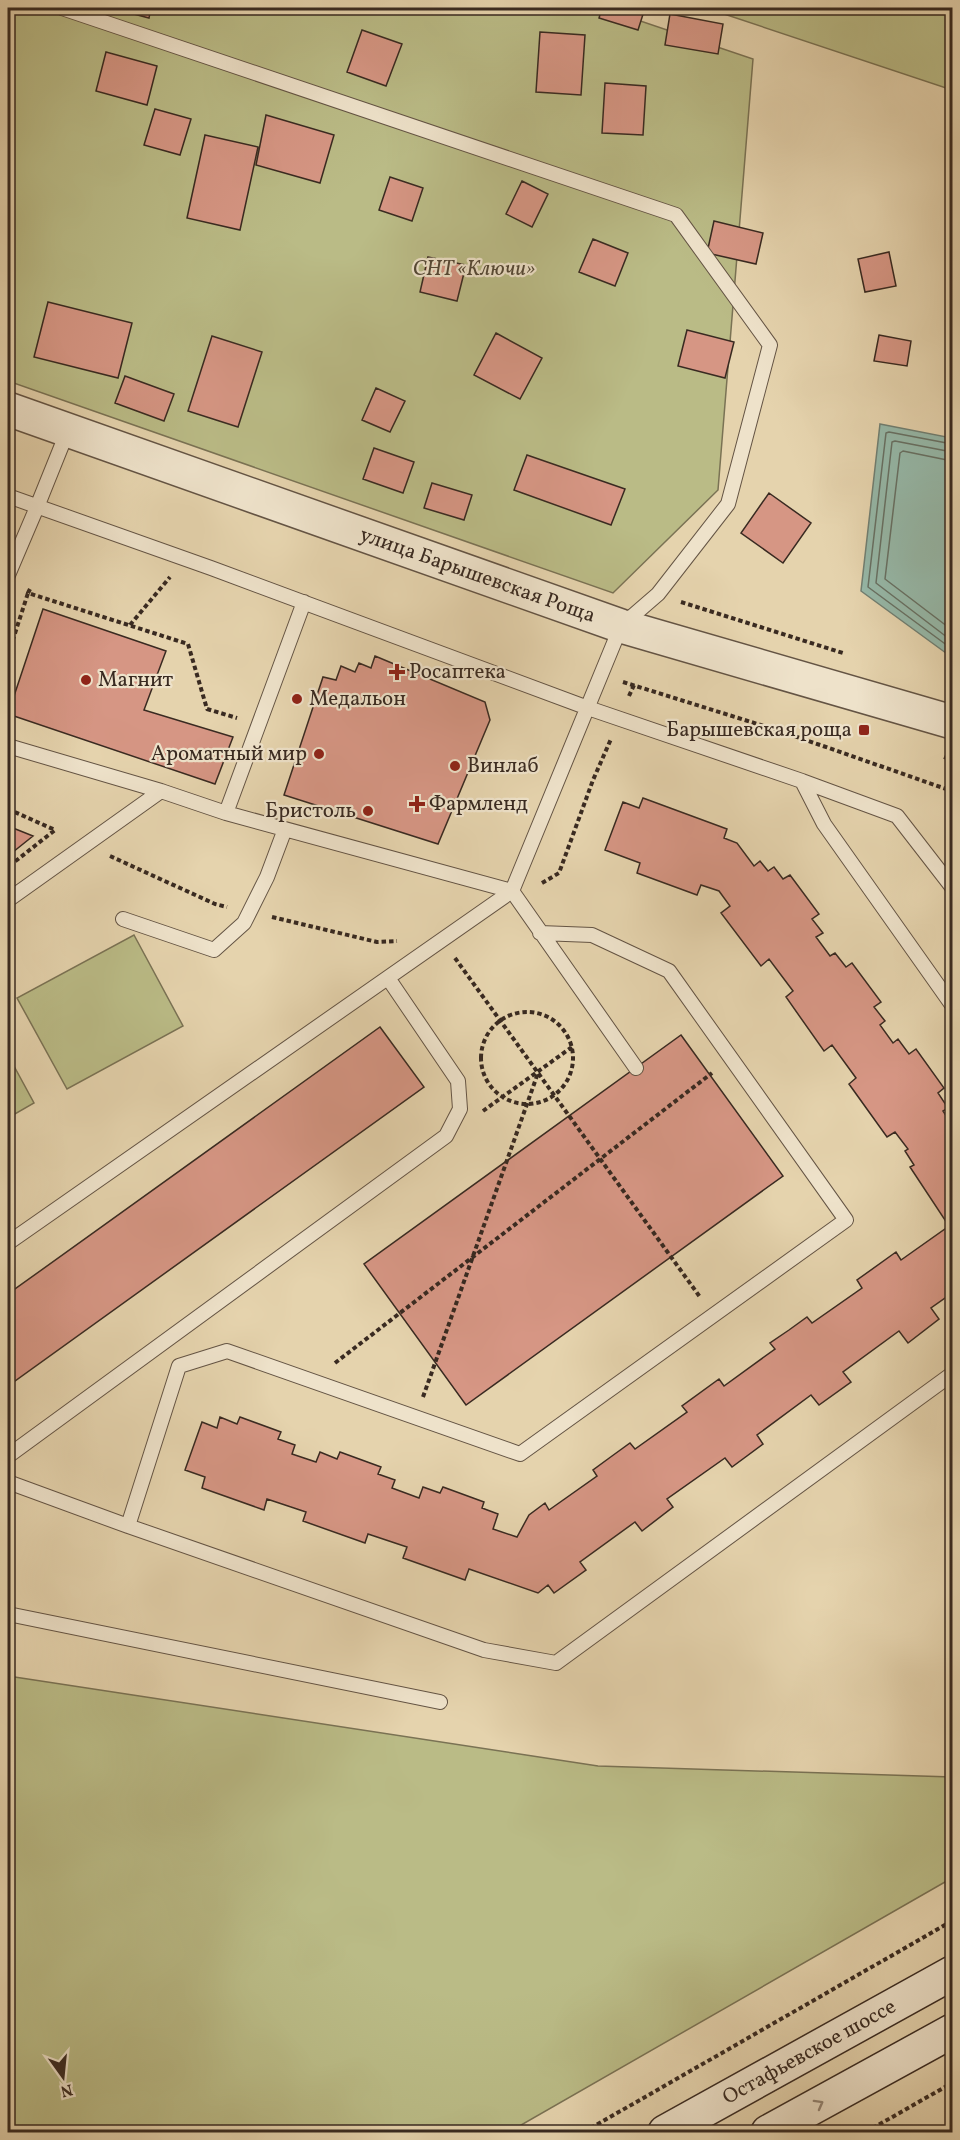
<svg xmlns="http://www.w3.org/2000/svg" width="960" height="2140" viewBox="0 0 960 2140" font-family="Vollkorn,serif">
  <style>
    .green { fill: #babb86; stroke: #7a7254; stroke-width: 1.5 }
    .water { fill: #96b8a8; stroke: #717f72; stroke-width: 1.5 }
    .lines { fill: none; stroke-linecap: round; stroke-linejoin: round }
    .shore { stroke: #687164; stroke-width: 1.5 }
    .building { fill: #d69684; stroke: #392a21; stroke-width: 1.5 }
    .service-casing { stroke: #645444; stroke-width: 16 }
    .tertiary-casing { stroke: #645444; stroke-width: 36 }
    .secondary-casing { stroke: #392a21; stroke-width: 36 }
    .path { stroke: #392a21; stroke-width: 4; stroke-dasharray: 4.5 3; stroke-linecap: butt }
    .service { stroke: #eee2ca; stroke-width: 14 }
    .tertiary { stroke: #eee2ca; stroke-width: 33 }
    .secondary { stroke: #eee2ca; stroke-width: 33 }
    .oneway { stroke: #948676 }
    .poi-dot { fill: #8f2418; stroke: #eee2ca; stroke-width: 2 }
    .labels { text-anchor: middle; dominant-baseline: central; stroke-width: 4.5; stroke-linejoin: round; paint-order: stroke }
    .park-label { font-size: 21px; font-style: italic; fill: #534735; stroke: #eee2ca }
    .street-label { font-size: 21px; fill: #392a21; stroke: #eee2ca }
    .poi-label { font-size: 21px; fill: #392a21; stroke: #eee2ca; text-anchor: start }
  </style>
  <rect width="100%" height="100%" fill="#e5d3ad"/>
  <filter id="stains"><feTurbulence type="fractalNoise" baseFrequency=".00333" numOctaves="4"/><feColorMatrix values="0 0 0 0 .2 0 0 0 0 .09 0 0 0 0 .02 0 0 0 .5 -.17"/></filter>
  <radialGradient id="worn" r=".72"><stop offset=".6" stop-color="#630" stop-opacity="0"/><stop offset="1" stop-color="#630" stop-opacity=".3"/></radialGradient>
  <!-- green -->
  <path class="green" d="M8,8H602L753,59L718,490L613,593L8,381Z
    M706,8H952V90Z
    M134,935L183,1026L67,1089L17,998Z
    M8,1055L34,1103L8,1118Z
    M8,1676L598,1766L952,1777V1878L509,2132H8Z"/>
  <!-- water -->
  <path class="water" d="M880,424L952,438V639L950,656L861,591Z"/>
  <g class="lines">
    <!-- shore -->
    <path class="shore" d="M952,444L889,432L886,433L868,587L952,649
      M952,452L895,441L892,442L876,583L952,641
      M952,461L903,451L900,453L885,579L952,630"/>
  </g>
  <!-- building -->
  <path class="building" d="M111,8H151L149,18Z
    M602,8H645L638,30L599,18Z
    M670,14L723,24L718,54L665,45Z
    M362,30L402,44L386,86L347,72Z
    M540,32L585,35L581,95L536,92Z
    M106,52L157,66L147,105L96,91Z
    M605,83L646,86L643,135L602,133Z
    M155,109L191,119L180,155L144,145Z
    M266,115L334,135L320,183L256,165Z
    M205,135L258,147L240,230L187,218Z
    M390,177L423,188L412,221L379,210Z
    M522,181L548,194L532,227L506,214Z
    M714,221L763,233L756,264L707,253Z
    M593,239L628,253L615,286L579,272Z
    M889,252L896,286L865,292L858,259Z
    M428,257L466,265L457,301L420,292Z
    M48,302L132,323L118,378L34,357Z
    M687,330L734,342L725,378L678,366Z
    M496,333L542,358L520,399L474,375Z
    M879,335L911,341L907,366L874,361Z
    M212,336L262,352L238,427L188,411Z
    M125,376L174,394L164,421L115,403Z
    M376,388L405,401L390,432L362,420Z
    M374,448L414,462L403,493L363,479Z
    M527,455L625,489L611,525L514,490Z
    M432,483L472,495L464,520L424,508Z
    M769,493L811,523L783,563L741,533Z
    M43,609L166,651L144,710L233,737L215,784L8,714Z
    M375,656L485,702L490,720L438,844L284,795L323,677L336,680L341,666L355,672L359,663L371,668Z
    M643,798L727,829L724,838L737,843L754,866L760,861L768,871L774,867L783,879L790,875L819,914L812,919L823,933L816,937L830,956L835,953L846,967L852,963L881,1002L874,1007L885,1021L880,1025L893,1043L898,1039L909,1054L916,1049L944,1088L938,1093L948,1108L943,1111L952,1125V1293L931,1308L939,1319L908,1343L899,1331L843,1372L851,1382L819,1405L811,1395L757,1435L763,1444L732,1467L725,1458L667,1499L673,1507L642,1531L635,1522L580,1562L586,1570L554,1593L548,1585L538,1593L469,1569L465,1580L403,1558L407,1547L368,1534L365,1543L303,1521L306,1512L267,1499L264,1510L202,1488L205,1477L185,1470L202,1422L217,1428L220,1417L237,1424L240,1417L281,1432L278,1439L295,1445L292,1454L316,1462L320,1452L337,1459L340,1452L381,1467L378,1474L395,1480L392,1488L419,1498L423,1487L440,1493L443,1487L484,1502L482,1508L498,1514L493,1529L517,1537L529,1515L545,1503L549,1510L597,1476L593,1470L612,1456L630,1443L635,1449L687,1412L682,1406L719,1379L724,1386L775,1349L770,1343L789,1330L807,1317L812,1323L862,1288L857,1280L896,1252L901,1260L949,1226L910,1167L914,1165L905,1151L908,1149L895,1132L887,1137L849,1084L856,1078L832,1045L824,1051L786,997L793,991L769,959L761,966L721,913L730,906L719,891L701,885L697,895L637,873L640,863L605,850L623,802L639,808Z
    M8,826L33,836L8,856Z
    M380,1027L424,1087L8,1386V1294Z
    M681,1035L783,1176L466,1405L364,1264Z"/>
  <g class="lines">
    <!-- service casing -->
    <g class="service-casing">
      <path id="service" d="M62,8L676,215L770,345L728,504L658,594L621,626L512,891L636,1068
        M8,496L211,568L588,708L802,781L824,824L952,1005
        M8,575L37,507L68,430
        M8,746L161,791L226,813L512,891
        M802,781L897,816L952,887
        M226,813L304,602
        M8,900L161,791
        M123,919L214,950L244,923L267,877L285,829
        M540,933L592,935L669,971L846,1220L520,1454L227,1351L179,1366L128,1526L484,1650L556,1663L952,1374
        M8,1243L512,891
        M8,1456L446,1136L460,1109L458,1081L388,978
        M8,1482L128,1526
        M8,1614L440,1702"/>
    </g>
    <!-- tertiary casing -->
    <g class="tertiary-casing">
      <g id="tertiary">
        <path id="s1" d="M8,409L621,626L952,722"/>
      </g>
    </g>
    <!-- secondary casing -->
    <g class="secondary-casing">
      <g id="secondary">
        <path id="s2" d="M665,2132L952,1973"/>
        <path d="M768,2132L952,2031"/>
      </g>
    </g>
    <!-- path -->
    <path class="path" d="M30,589L28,593L188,644L207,709L237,718
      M681,602L843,653
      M130,625L170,577
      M8,655L28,593
      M623,682L780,731L952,791
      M629,696L634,685
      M944,757L952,760
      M8,809L55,830L8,867
      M110,856L215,904L227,907
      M542,883L559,873L593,780L611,739
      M272,917L377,942L397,941
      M455,958L700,1297
      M481 1058a46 46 0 1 1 92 0a46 46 0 1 1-92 0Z
      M483,1111L572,1047
      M335,1363L712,1073
      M423,1397L538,1073
      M584,2132L952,1921
      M866,2132L952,2083"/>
    <!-- service -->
    <use href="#service" class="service"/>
    <!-- tertiary -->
    <use href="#tertiary" class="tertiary"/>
    <!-- secondary -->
    <use href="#secondary" class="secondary"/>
  </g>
  <!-- one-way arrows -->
  <defs><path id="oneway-chevron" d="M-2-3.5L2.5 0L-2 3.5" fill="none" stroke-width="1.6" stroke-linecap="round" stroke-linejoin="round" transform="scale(1.5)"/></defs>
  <use class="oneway" href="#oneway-chevron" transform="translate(819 2104) rotate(-29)"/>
  <!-- markers -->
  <g class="poi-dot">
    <path d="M394 663h6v6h6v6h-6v6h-6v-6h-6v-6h6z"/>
    <circle cx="86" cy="680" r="6"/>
    <circle cx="297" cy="699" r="6"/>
    <rect x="858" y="724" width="12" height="12" rx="3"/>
    <circle cx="319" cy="754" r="6"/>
    <circle cx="455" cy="766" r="6"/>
    <path d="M414 795h6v6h6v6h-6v6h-6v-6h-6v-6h6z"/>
    <circle cx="368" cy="811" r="6"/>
  </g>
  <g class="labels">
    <!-- park labels -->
    <g class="park-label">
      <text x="474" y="269">СНТ «Ключи»</text>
    </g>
    <!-- street labels -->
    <g class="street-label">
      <text stroke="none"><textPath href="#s1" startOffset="498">улица Барышевская Роща</textPath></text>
      <text stroke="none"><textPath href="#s2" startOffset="165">Остафьевское шоссе</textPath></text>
    </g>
    <!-- poi labels -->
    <g class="poi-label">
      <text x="409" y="672">Росаптека</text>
      <text x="98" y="680">Магнит</text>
      <text x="309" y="699">Медальон</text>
      <text x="852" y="730" text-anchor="end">Барышевская роща</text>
      <text x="307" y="754" text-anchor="end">Ароматный мир</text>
      <text x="467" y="766">Винлаб</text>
      <text x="429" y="804">Фармленд</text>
      <text x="356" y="811" text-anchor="end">Бристоль</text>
    </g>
  </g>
  <!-- margin -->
  <rect width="960" height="2140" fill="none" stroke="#e5d3ad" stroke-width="30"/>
  <rect x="9" y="9" width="942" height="2122" fill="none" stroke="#392a21" stroke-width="3"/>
  <rect x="15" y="15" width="930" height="2110" fill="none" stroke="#392a21" stroke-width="1.5"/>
  <!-- north arrow -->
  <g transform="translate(63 2077) rotate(165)" stroke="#eee2ca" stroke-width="4.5" paint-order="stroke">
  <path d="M0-4.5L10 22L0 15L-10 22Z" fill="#392a21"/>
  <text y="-9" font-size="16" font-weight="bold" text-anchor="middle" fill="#392a21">N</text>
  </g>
  <rect width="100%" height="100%" filter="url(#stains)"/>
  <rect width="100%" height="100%" fill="url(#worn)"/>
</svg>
